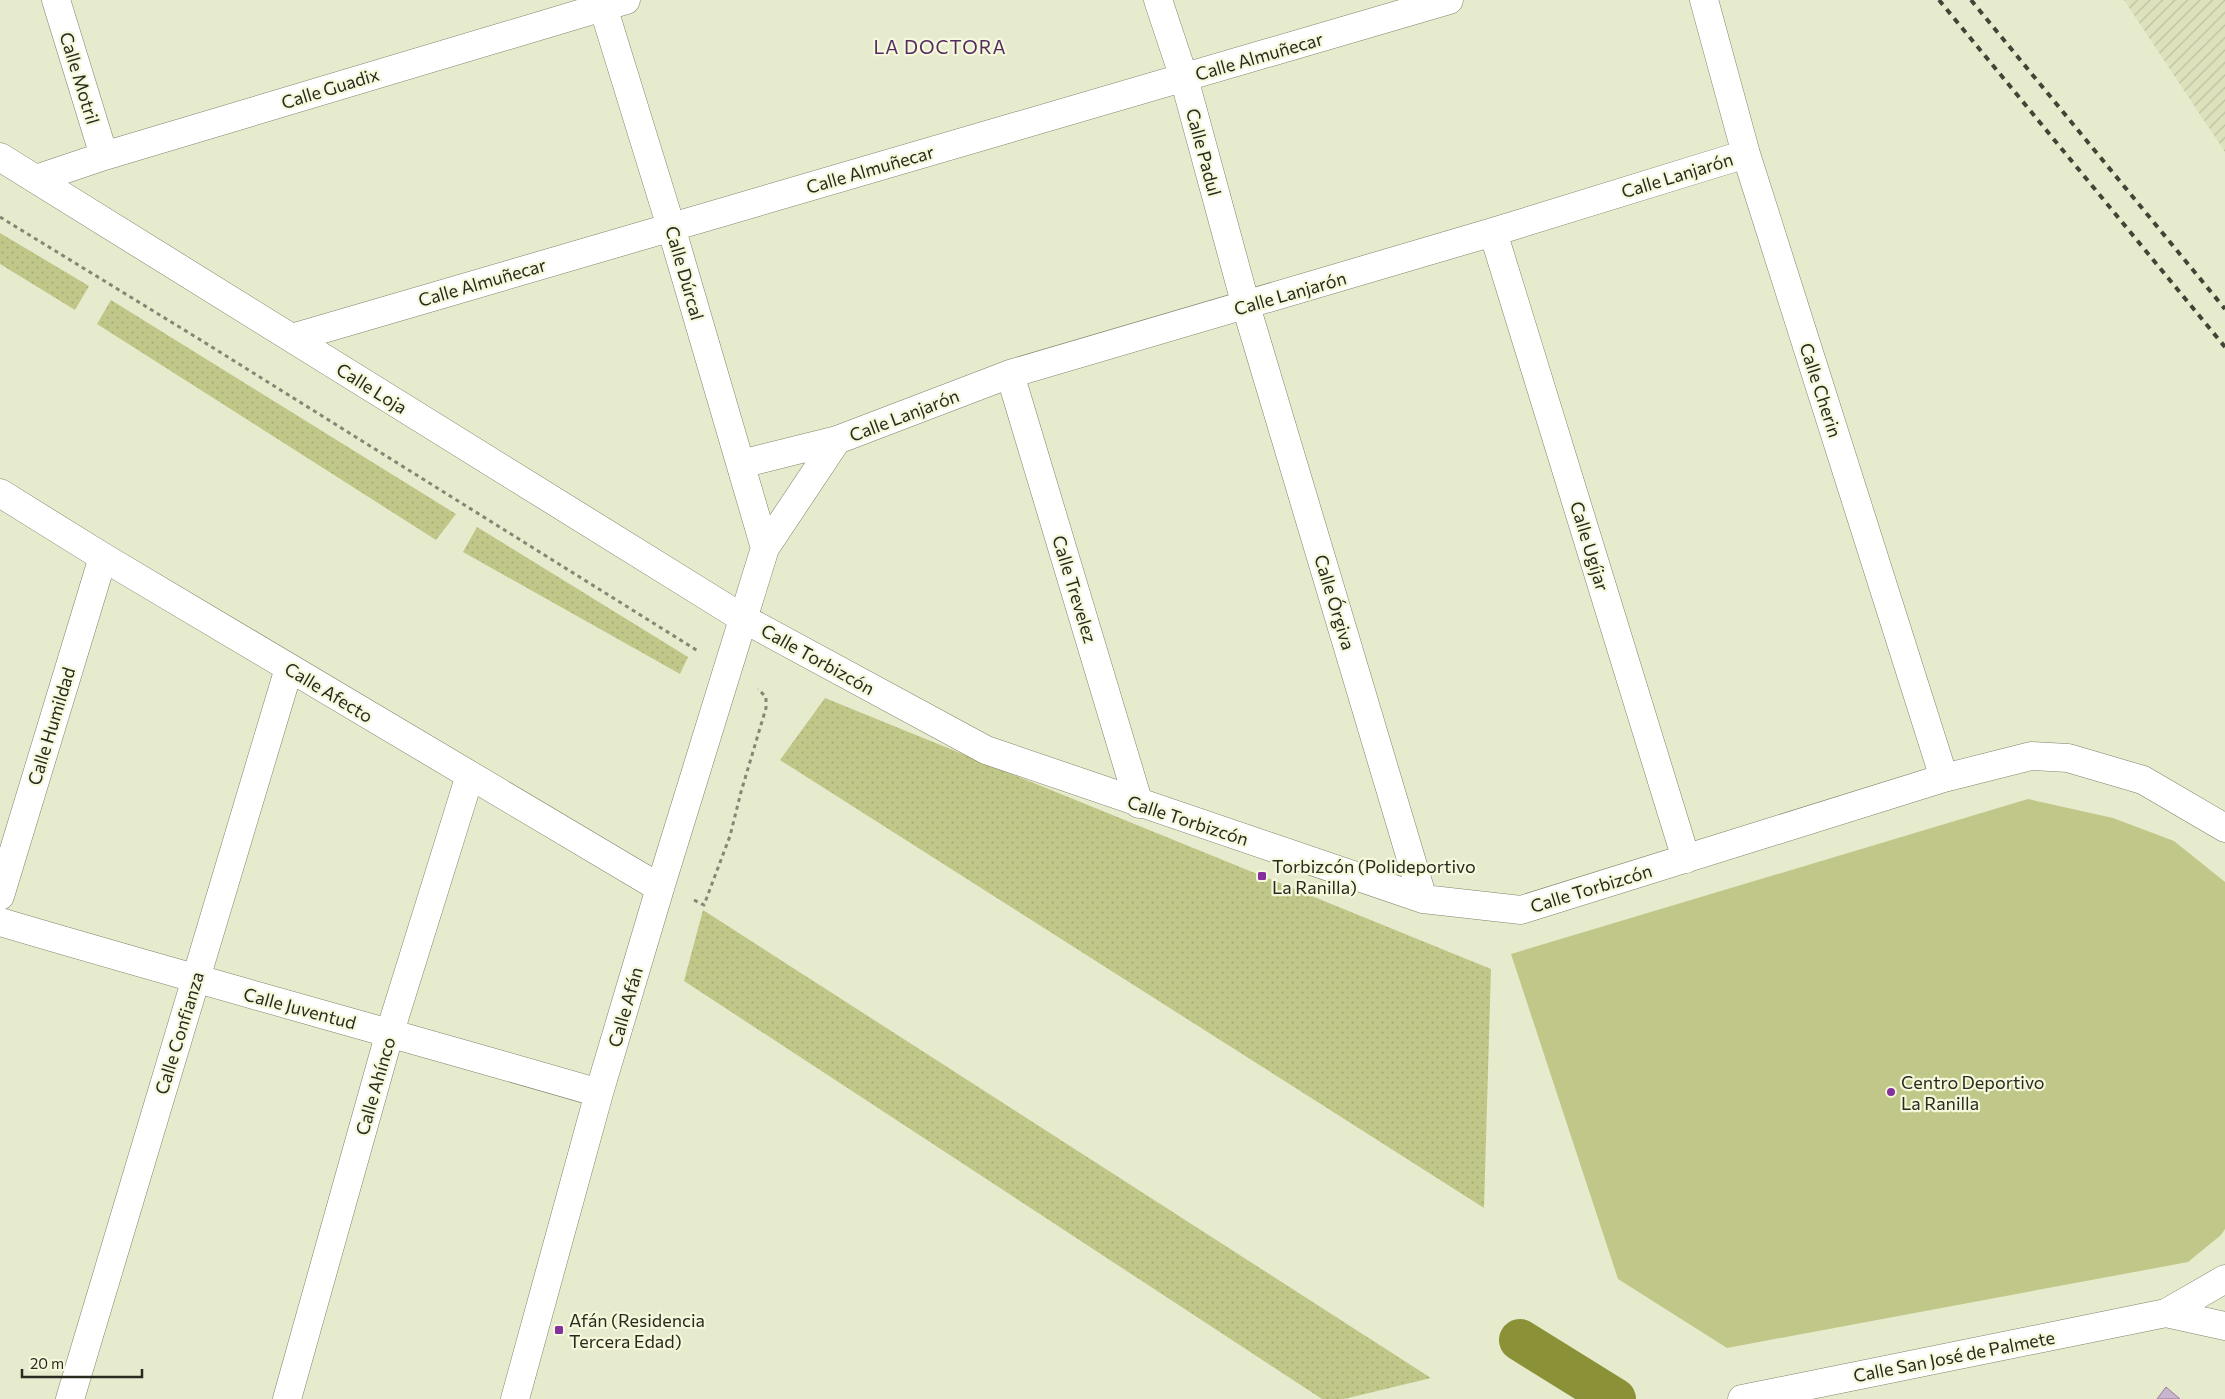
<svg xmlns="http://www.w3.org/2000/svg" width="2225" height="1399" viewBox="0 0 2225 1399" font-family="Commissioner,sans-serif">
  <style>
    .industrial { fill: url(#industrial-furrows) }
    .green { fill: #c1c788 }
    .park { fill: url(#park-dots) }
    .lines { fill: none; stroke-linecap: round; stroke-linejoin: round }
    .canal { stroke: #8b9137; stroke-width: 42 }
    .building { fill: #c9b6ce; stroke: #928197 }
    .street-casing { stroke: #7f8267; stroke-width: 29 }
    .secondary-casing { stroke: #7f8267; stroke-width: 29 }
    .path { stroke: #848773; stroke-width: 3; stroke-dasharray: 4 4; stroke-linecap: butt }
    .street { stroke: #fff; stroke-width: 28 }
    .secondary { stroke: #fff; stroke-width: 28 }
    .rail { stroke: #424436; stroke-width: 4; stroke-dasharray: 6 6; stroke-linecap: butt }
    .poi-dot { fill: #86309e; stroke: #f5f8db; stroke-width: 2 }
    .labels { text-anchor: middle; dominant-baseline: central; stroke-width: 4.5; stroke-linejoin: round; paint-order: stroke }
    .street-label { font-size: 18px; fill: #292a1f; stroke: #f5f8db }
    .poi-label { font-size: 18px; fill: #292a1f; stroke: #f5f8db; text-anchor: start }
    .neighbourhood-label { font-size: 19px; letter-spacing: 1px; fill: #542b61; stroke: #f5f8db }
  </style>
  <defs>
    <pattern id="industrial-furrows" width="10" height="10" patternUnits="userSpaceOnUse" patternTransform="scale(1.25)"><rect width="10" height="10" fill="#dde1bc"/><path d="M-1 1l2-2M0 10L10 0M9 11l2-2" fill="none" stroke="#bec1a1"/></pattern>
    <pattern id="park-dots" width="8" height="8" patternUnits="userSpaceOnUse" patternTransform="scale(1.25)"><rect width="8" height="8" fill="#c1c788"/><path d="M2 2h.1M6 6h.1" fill="none" stroke="#a6ab75" stroke-width="1.8" stroke-linecap="round"/></pattern>
  </defs>
  <rect width="100%" height="100%" fill="#e7ebce"/>
  <!-- industrial -->
  <path class="industrial" d="M2124,0H2225V152Z"/>
  <!-- green -->
  <path class="green" d="M2028,799L2113,818L2174,841L2225,882V1229L2221,1235L2188,1262L1727,1348L1618,1279L1511,954Z"/>
  <!-- park -->
  <path class="park" d="M0,233L89,286L75,310L0,264Z
    M111,300L456,514L436,540L97,324Z
    M477,527L688,657L680,674L463,552Z
    M825,698L1491,969L1484,1208L780,760Z
    M703,910L1431,1378L1344,1399H1322L684,981Z"/>
  <g class="lines">
    <!-- canal -->
    <path class="canal" d="M1520,1340L1615,1399"/>
  </g>
  <!-- building -->
  <path class="building" d="M2166,1387L2180,1399H2157Z"/>
  <g class="lines">
    <!-- street casing -->
    <g class="street-casing">
      <path id="street" d="M56,0L104,156
        M601,0L671,227L765,548
        M1158,0L1184,78L1246,306L1423,899
        M1704,0L1746,154L1944,778
        M0,157L744,619L986,750L1423,899L1521,910L1944,778L2031,756L2068,758L2143,780L2225,828
        M36,179L104,156L626,0
        M1493,232L1686,859
        M292,338L1449,0
        M1010,374L1139,804
        M741,464L837,440L1010,374L1493,232L1746,154
        M0,493L103,557L660,888
        M0,896L103,557
        M0,922C199,981 400,1035 599,1093
        M70,1399L289,668
        M287,1399L390,1032L470,775
        M515,1399L599,1093L660,888L765,548L837,440"/>
    </g>
    <!-- secondary casing -->
    <g class="secondary-casing">
      <path id="secondary" d="M2166,1313L2225,1326
        M1742,1399L2166,1313L2225,1279"/>
    </g>
    <!-- path -->
    <path class="path" d="M0,217L199,339L698,651
      M694,900L704,905L730,836L741,792L766,708V697L758,689"/>
    <!-- street -->
    <use href="#street" class="street"/>
    <!-- secondary -->
    <use href="#secondary" class="secondary"/>
    <!-- rail -->
    <path class="rail" d="M1939,0L2225,347
      M1971,0L2225,309"/>
  </g>
  <!-- markers -->
  <g class="poi-dot">
    <rect x="1257" y="871" width="10" height="10" rx="2.5"/>
    <circle cx="1891" cy="1092" r="5"/>
    <rect x="554" y="1325" width="10" height="10" rx="2.5"/>
  </g>
  <g class="labels">
    <!-- street labels -->
    <g class="street-label">
      <text transform="translate(1259 56) rotate(-16)">Calle Almuñecar</text>
      <text transform="translate(80 78) rotate(73)">Calle Motril</text>
      <text transform="translate(330 88) rotate(-17)">Calle Guadix</text>
      <text transform="translate(1204 152) rotate(75)">Calle Padul</text>
      <text transform="translate(870 169) rotate(-16)">Calle Almuñecar</text>
      <text transform="translate(1677 175) rotate(-17)">Calle Lanjarón</text>
      <text transform="translate(685 273) rotate(74)">Calle Dúrcal</text>
      <text transform="translate(482 282) rotate(-16)">Calle Almuñecar</text>
      <text transform="translate(1290 293) rotate(-16)">Calle Lanjarón</text>
      <text transform="translate(372 388) rotate(32)">Calle Loja</text>
      <text transform="translate(1821 390) rotate(72)">Calle Cherin</text>
      <text transform="translate(904 415) rotate(-21)">Calle Lanjarón</text>
      <text transform="translate(1590 546) rotate(73)">Calle Ugíjar</text>
      <text transform="translate(1075 589) rotate(73)">Calle Trevelez</text>
      <text transform="translate(1335 602) rotate(73)">Calle Órgiva</text>
      <text transform="translate(818 659) rotate(29)">Calle Torbizcón</text>
      <text transform="translate(329 692) rotate(31)">Calle Afecto</text>
      <text transform="translate(51 726) rotate(-73)">Calle Humildad</text>
      <text transform="translate(1188 820) rotate(18)">Calle Torbizcón</text>
      <text transform="translate(1591 888) rotate(-17)">Calle Torbizcón</text>
      <text transform="translate(625 1007) rotate(-74)">Calle Afán</text>
      <text transform="translate(300 1008) rotate(15)">Calle Juventud</text>
      <text transform="translate(179 1033) rotate(-73)">Calle Confianza</text>
      <text transform="translate(375 1086) rotate(-74)">Calle Ahínco</text>
      <text transform="translate(1954 1356) rotate(-11)">Calle San José de Palmete</text>
    </g>
    <!-- poi labels -->
    <g class="poi-label">
      <text x="1272" y="866">Torbizcón (Polideportivo<tspan x="1272" dy="21">La Ranilla)</tspan></text>
      <text x="1901" y="1082">Centro Deportivo<tspan x="1901" dy="21">La Ranilla</tspan></text>
      <text x="569" y="1320">Afán (Residencia<tspan x="569" dy="21">Tercera Edad)</tspan></text>
    </g>
    <!-- neighbourhood labels -->
    <g class="neighbourhood-label">
      <text x="940" y="46">LA DOCTORA</text>
    </g>
  </g>
  <!-- scale -->
  <path d="M22 1369v8h120v-8" fill="none" stroke="#292a1f" stroke-width="2.5"/>
  <text x="30" y="1369" font-size="15" fill="#292a1f" stroke="#f5f8db" stroke-width="4" paint-order="stroke">20 m</text>
</svg>
